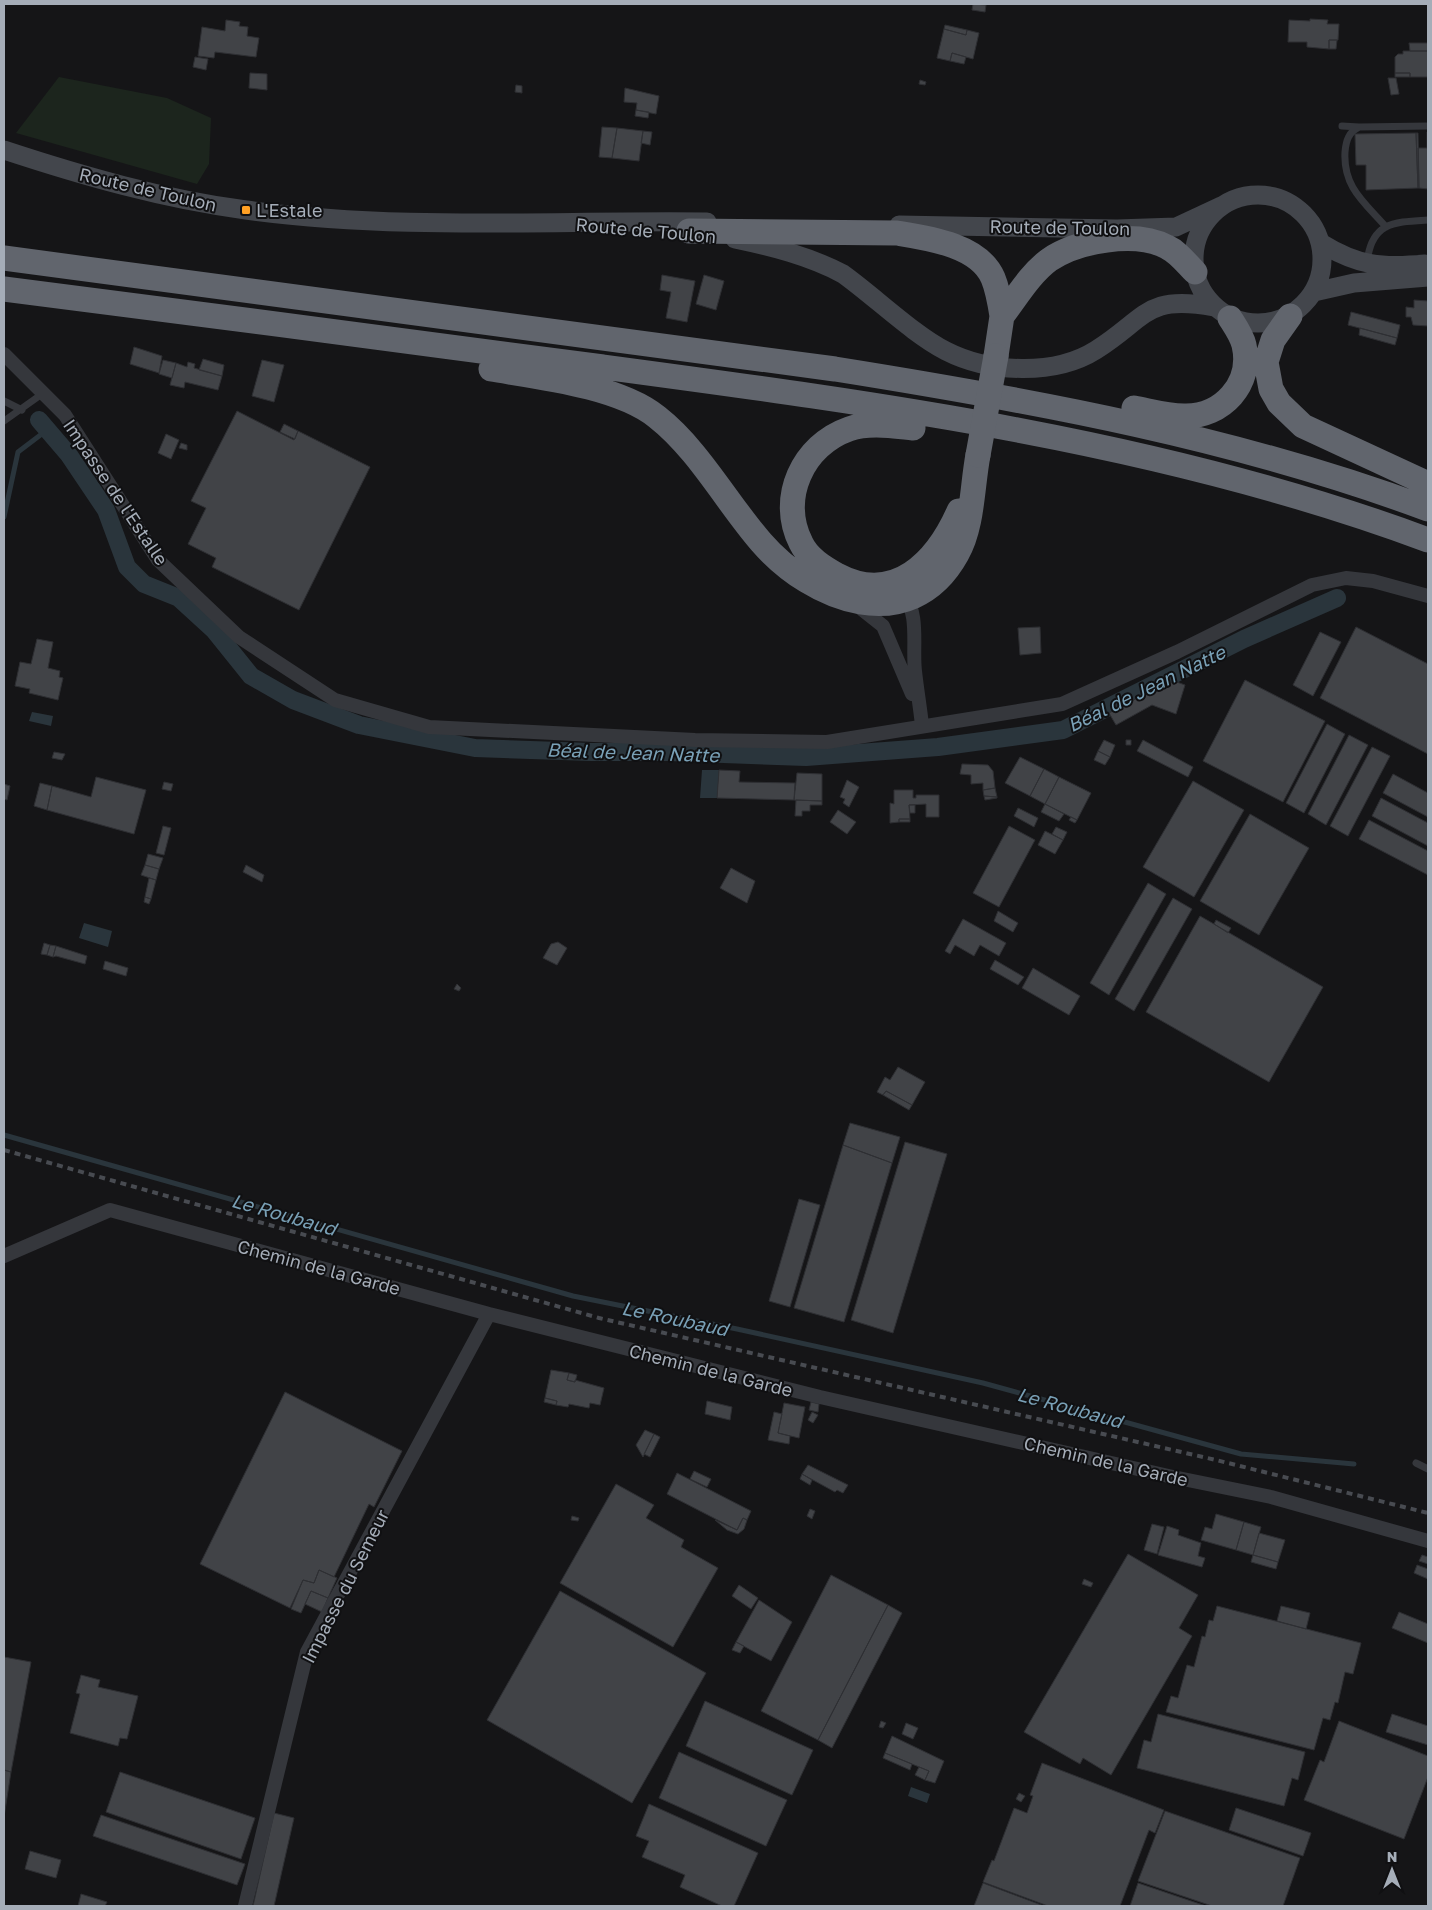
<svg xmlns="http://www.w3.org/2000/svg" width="1432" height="1910" viewBox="0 0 1432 1910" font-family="'Golos Text',sans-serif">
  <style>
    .green { fill: #1c251d }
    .water { fill: #2a353c }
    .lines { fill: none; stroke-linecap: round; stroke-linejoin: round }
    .stream { stroke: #2a353c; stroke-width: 5 }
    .canal { stroke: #2a353c; stroke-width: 18 }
    .building { fill: #414347; stroke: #2e2f33 }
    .service { stroke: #35373c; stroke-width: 7 }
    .minor { stroke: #35373c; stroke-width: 14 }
    .secondary { stroke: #43464c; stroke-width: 19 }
    .motorway { stroke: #61656d; stroke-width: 25 }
    .rail { stroke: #484b51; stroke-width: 4; stroke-dasharray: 6 5; stroke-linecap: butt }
    .motorway-bridge { stroke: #61656d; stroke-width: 25 }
    .poi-dot { fill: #ffa024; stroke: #101012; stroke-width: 2 }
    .labels { text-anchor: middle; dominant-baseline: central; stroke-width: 4; stroke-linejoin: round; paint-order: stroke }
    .street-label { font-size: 18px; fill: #a5adb8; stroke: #101012 }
    .poi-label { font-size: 18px; fill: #a5adb8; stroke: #101012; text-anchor: start }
    .water-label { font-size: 19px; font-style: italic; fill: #79a0b6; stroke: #101012 }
  </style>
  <rect width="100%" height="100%" fill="#151517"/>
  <!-- green -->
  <path class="green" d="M59,77L167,98L211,118L209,164L197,184L16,133Z"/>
  <!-- water -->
  <path class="water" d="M32,712L53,716L51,726L29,721Z
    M702,770H719L717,798H700Z
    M84,923L112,931L108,947L79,938Z
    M911,1787L930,1794L927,1803L908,1796Z"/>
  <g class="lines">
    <!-- stream -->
    <path class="stream" d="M4,517L18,452L47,430
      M4,1135L573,1296L737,1329L983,1383L1241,1454L1354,1464"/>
    <!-- canal -->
    <path class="canal" d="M39,420L69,455L106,510L127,567L144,584L179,598L214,630L251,676L293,700L359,725L475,748L591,752H669L806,757L938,747L1063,730L1244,639L1337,598"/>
  </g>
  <!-- building -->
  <path class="building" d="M973,4L986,5L985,12L972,10Z
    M1310,19L1328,20L1327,24H1339L1338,40H1329V49L1307,47V42H1288L1289,20L1310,21Z
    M226,20L240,22L239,26L248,27L247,36L259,38L256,57L215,52L214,58L198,56L202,27L225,31Z
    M945,25L967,30L966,35L944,29Z
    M944,29L966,35L967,30L979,33L973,59L952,53L950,61L937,58Z
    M1329,40H1337L1336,49H1329Z
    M1409,43H1428V51H1410Z
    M1403,51H1428V77H1410V73H1395V57L1398,54H1403Z
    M952,53L966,57L964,64L950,61Z
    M195,57L208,59L206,70L193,67Z
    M250,73L267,74V90L249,88Z
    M1395,73H1410V77H1395Z
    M1388,78H1396L1399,94L1391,95Z
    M920,80L926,82L925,85L919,84Z
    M516,85L522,86V93L515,92Z
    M625,88L659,96L656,114L636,110L637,103L624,102Z
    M636,110L649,112L648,118L635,116Z
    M602,127L617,128L612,158L599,157Z
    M617,128L643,131L639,161L612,158Z
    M643,131L652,132L650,145L641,143Z
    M1427,132H1428V199V189L1419,188L1418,148H1427Z
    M1416,133H1418L1419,188H1418Z
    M1416,133L1418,188L1366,190V165H1356L1355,134Z
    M662,275L695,281L687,322L666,318L671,292L660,290Z
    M704,275L724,281L716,310L696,304Z
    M1414,300L1428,301V326L1413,325L1411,317H1406V307L1414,308Z
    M1351,312L1400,325L1397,338L1348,325Z
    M1360,328L1397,338L1395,345L1359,335Z
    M134,347L162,356L159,373L130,364Z
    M203,359L224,365L222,376L199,370Z
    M163,360L176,363L172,378L159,374Z
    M262,360L284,365L274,402L252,396Z
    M188,362L195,364L194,368L222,376L218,390L185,382L184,388L170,385L176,363L187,367Z
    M237,411L294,440L298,431L370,467L299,610L212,567L216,558L188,544L206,508L191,501Z
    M284,424L298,431L295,439L280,432Z
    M166,434L179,440L171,459L158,453Z
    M181,443L187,445V450L179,448Z
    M1040,627L1041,653L1020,655L1018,628Z
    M1356,627L1428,664V754L1320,698Z
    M1320,632L1341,642L1313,696L1293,685Z
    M37,639L53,642L48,668L60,671L59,677L63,678L58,700L29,693L30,689L15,686L20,662L31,664Z
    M1245,680L1325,721L1283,802L1203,761Z
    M1174,681L1185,685L1176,714L1152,705L1116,725L1109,713L1143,695L1160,690Z
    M1327,724L1345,734L1304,813L1286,803Z
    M1349,735L1368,745L1326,825L1308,814Z
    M1104,740L1115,745L1110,757L1098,751Z
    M1126,740H1131V745H1126Z
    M1143,740L1193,767L1188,777L1137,751Z
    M1372,747L1390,756L1348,836L1330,826Z
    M1098,751L1110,757L1105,765L1094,760Z
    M54,752L65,754L62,760L52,758Z
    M1020,757L1044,769L1030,796L1005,783Z
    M962,764L988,765L993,771L995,788L983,790V783L971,784V775L960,774Z
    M1044,769L1059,777L1045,804L1030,796Z
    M719,770L740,771L739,782L795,783L794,800L717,798Z
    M797,773L822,774V801L794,800Z
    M1393,774L1428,793V817L1383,793Z
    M96,777L146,790L134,834L47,810L52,786L91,797Z
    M1059,777L1091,793L1077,820L1045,804Z
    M847,780L859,787L849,807L843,803L845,799L840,797Z
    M1193,781L1244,810L1194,897L1143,867Z
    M164,782L173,784L171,791L162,789Z
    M40,783L52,786L47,810L34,806Z
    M4,784L10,786L7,800L4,799Z
    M995,788L997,797L984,796L983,790Z
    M894,790H913V798H916V795H939V817H926V804L909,805L910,819H899V822L890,823V803L894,804Z
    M984,796L997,797V798L985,800Z
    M1381,798L1428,823V846L1372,816Z
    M796,800L822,801V805H810V811H802V816H795Z
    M1045,804L1064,814L1059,821L1041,812Z
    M909,805H915V813H910Z
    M1018,808L1038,818L1034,827L1014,816Z
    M838,810L856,822L847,834L830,822Z
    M1250,814L1309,848L1259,935L1200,901Z
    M1071,817L1077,820L1075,823L1069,820Z
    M899,819H910V822H899Z
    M1369,820L1428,851V875L1359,839Z
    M163,826L171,828L164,855L156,853Z
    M1009,826L1035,840L999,907L973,893Z
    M1056,827L1067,832L1063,840L1052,834Z
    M1045,831L1063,840L1055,854L1038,845Z
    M148,854L163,858L159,869L145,865Z
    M145,865L159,869L156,880L141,875Z
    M246,865L264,875L262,882L243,872Z
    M731,868L755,881L747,903L720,888Z
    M149,878L156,880L151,899L145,897Z
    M1148,883L1166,894L1109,995L1090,983Z
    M145,897L151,899L149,904L144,902Z
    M1173,898L1192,909L1134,1011L1115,999Z
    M998,911L1018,923L1013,932L994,921Z
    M1200,916L1323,987L1269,1082L1146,1012Z
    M963,919L1006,943L999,956L980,945L974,956L955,945L950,954L945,951Z
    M1216,920L1231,928L1228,933L1214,924Z
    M558,942L567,948L557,965L543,958L551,944Z
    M44,943L50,945L47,955L41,954Z
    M50,945L56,946L53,957L47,955Z
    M56,946L87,956L85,964L56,956L53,957Z
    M995,960L1024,977L1018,985L990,969Z
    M105,961L128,968L126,976L103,969Z
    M1033,968L1080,996L1069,1015L1022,988Z
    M457,984L461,988L459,991L454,989Z
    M898,1067L925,1082L912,1105L886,1091L883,1095L877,1092L885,1077L890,1080Z
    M886,1091L912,1105L909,1110L883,1095Z
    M850,1123L900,1137L892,1163L843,1145Z
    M905,1142L947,1154L893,1333L851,1320Z
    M843,1145L892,1163L844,1322L794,1308Z
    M799,1199L820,1205L790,1307L769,1301Z
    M551,1370L569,1373L567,1380L575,1382V1380L604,1388L600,1405L590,1403L589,1408L569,1404L568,1407L556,1405L557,1401L545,1398Z
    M569,1373L577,1375L575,1382L567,1380Z
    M285,1392L402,1451L374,1507L369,1504L334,1577L319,1570L314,1583L303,1580L290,1608L200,1564Z
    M545,1398L557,1401L556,1405L544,1402Z
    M707,1401L732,1407L730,1420L705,1414Z
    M811,1402L819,1404L818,1412L809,1410Z
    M784,1403L805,1407L799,1438L778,1433Z
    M774,1412L782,1414L778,1433L790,1436L789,1444L768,1440Z
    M812,1412L818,1415L813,1423L808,1420Z
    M645,1430L654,1434L643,1457L636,1445Z
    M654,1434L660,1437L650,1457L644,1454Z
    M808,1465L848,1485L843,1493L837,1490L835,1492L802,1474Z
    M694,1471L711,1479L707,1487L690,1479Z
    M677,1473L751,1511L747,1520L743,1518L737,1530L667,1494Z
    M802,1474L812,1480L810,1485L800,1479Z
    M616,1484L654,1505L646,1518L684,1540L681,1547L718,1568L673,1647L560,1583Z
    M810,1509L815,1511L812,1519L807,1516Z
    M1216,1514L1244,1522L1236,1550L1201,1540L1205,1527L1212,1529Z
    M572,1516L579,1518L578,1521L571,1520Z
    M743,1518L747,1520L744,1529L738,1534L727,1530L715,1520L737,1530Z
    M1244,1522L1261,1527L1253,1555L1236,1550Z
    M1152,1524L1164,1527L1157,1554L1144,1550Z
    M1167,1526L1179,1530L1178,1535L1201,1543L1198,1556L1205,1558L1202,1567L1158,1555Z
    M1259,1533L1285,1540L1278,1562L1253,1555Z
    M1128,1554L1198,1595L1179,1628L1192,1636L1111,1775L1083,1758L1080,1764L1024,1732Z
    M1253,1555L1278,1562L1276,1569L1251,1562Z
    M1422,1555L1428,1557V1564L1419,1561Z
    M1417,1565L1428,1569V1579L1414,1573Z
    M319,1570L337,1578L328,1598L311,1591L301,1613L291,1609L303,1580L314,1583Z
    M831,1575L888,1605L818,1740L761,1711Z
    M1084,1579L1093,1583L1091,1587L1082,1584Z
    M739,1585L758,1598L751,1609L732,1596Z
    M311,1591L328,1598L322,1612L305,1604Z
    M560,1591L706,1673L632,1803L487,1720Z
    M759,1600L792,1622L771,1661L736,1642Z
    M888,1605L902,1613L832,1748L818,1740Z
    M1217,1606L1361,1643L1353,1674L1345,1672L1338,1703L1335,1702L1330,1720L1323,1718L1314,1750L1166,1712L1171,1696L1178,1698L1187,1665L1194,1667L1202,1636L1205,1637L1209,1620L1213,1621Z
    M1281,1606L1310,1613L1306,1629L1277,1621Z
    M1399,1612L1428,1624V1643L1392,1628Z
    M736,1642L744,1646L740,1653L732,1650Z
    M4,1657L31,1662L11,1772L4,1770Z
    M81,1675L100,1680L98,1687L138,1696L127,1739L120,1738L118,1746L70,1733L80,1694L76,1693Z
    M705,1701L813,1750L792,1795L686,1746Z
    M1158,1714L1305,1752L1298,1780L1292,1778L1284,1806L1137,1768L1144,1740L1151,1742Z
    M1392,1714L1428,1726V1745L1386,1732Z
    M881,1721L886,1723L883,1728L879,1727Z
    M1339,1721L1428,1756V1777L1404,1839L1304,1800L1320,1760L1324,1762Z
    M906,1723L918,1728L913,1739L902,1734Z
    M892,1736L944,1761L935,1783L925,1780L929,1771L885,1753Z
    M679,1752L787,1800L766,1846L659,1798Z
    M885,1753L912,1764L910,1770L883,1758Z
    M1042,1763L1164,1810L1155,1833L1149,1830L1120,1906H1048L983,1882L992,1860L994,1861L1014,1808L1027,1813L1033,1796L1030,1795Z
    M919,1767L929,1771L925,1780L915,1775Z
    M4,1770L11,1772L4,1817Z
    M120,1772L255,1818L241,1859L106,1812Z
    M1019,1793L1025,1796L1021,1802L1016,1799Z
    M649,1804L758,1853L734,1906H722L680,1887L685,1875L642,1857L649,1841L636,1836Z
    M1236,1808L1311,1833L1303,1856L1229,1830Z
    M1165,1811L1300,1858L1283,1906H1212L1138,1881Z
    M274,1813L294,1818L274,1906H253Z
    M101,1815L245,1864L237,1885L93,1836Z
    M30,1851L61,1860L56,1878L25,1869Z
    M983,1883L1044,1906H974Z
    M1138,1883L1206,1906H1130Z
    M81,1894L107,1902L105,1906H78Z"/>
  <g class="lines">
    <!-- service -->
    <path class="service" d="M1342,126L1359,127
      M1386,227C1364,202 1343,187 1345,152C1346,140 1349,132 1359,127L1428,126
      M1367,263C1371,222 1394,222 1428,220
      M4,401L22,410
      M4,421L42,394
      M1416,1463L1428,1469"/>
    <!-- minor -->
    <path class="minor" d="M4,354L65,415L158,560L239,637L335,700L429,727L695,740L827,742L1062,704L1177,652L1312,585L1346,578L1373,581L1428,596
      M903,594C920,613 912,647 915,671C917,689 920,707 922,725
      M854,603L883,626L912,694
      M4,1256L110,1210L489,1314L820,1397L1173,1477L1271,1497L1428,1541
      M245,1906L307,1652L489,1314"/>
    <!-- secondary -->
    <path class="secondary" d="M4,150C83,176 163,199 246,210C399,231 553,220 707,222
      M1194 259a64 64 0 1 1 128 0a64 64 0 1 1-128 0Z
      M899,225L1117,229L1176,227L1221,206
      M735,239C773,247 809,256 843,274C875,297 913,334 946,351C989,373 1055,376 1096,350C1147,318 1145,294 1214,307
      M1321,243C1358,266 1382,268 1425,264
      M1314,292L1354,283L1428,277"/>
    <!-- motorway -->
    <path class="motorway" d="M689,231L897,233C928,238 979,245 993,278C998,290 1000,303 1002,316
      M4,258L835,369C1036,401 1237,438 1428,509
      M4,289C204,314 403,341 603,367C880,404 1165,442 1428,540
      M1002,316C1016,298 1030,274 1049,260C1077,241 1135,230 1167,247C1178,252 1186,263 1195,272
      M1290,316L1273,340L1266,362L1271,389L1279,403L1303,426L1428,484
      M996,356L1002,316L1008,300
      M491,369C539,377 619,386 657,417C698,449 727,503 761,542C812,601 910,639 957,554C973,526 972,486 978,455
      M1134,408C1150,411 1167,416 1184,416C1222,417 1253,384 1244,345C1242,336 1235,326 1230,318
      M913,428C893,426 869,422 849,429C803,445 778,498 801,543C808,558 823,567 837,575C895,606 937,561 959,511"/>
    <!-- rail -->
    <path class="rail" d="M4,1150L599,1318L1216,1460L1428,1513"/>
    <!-- motorway-bridge -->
    <path class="motorway-bridge" d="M978,455L996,356"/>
  </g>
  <!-- markers -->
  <rect class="poi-dot" x="241" y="205" width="10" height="10" rx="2.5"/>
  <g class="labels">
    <!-- street labels -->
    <g class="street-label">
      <text transform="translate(148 189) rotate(13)">Route de Toulon</text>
      <text transform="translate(1060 227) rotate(1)">Route de Toulon</text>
      <text transform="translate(646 230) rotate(5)">Route de Toulon</text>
      <text transform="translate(116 492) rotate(56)">Impasse de l'Estalle</text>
      <text transform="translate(319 1267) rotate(15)">Chemin de la Garde</text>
      <text transform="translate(711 1370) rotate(14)">Chemin de la Garde</text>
      <text transform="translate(1106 1461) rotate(13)">Chemin de la Garde</text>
      <text transform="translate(345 1586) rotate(-63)">Impasse du Semeur</text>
    </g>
    <!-- poi labels -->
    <g class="poi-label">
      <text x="256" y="210">L'Estale</text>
    </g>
    <!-- water labels -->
    <g class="water-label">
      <text transform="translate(1146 688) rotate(-26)">Béal de Jean Natte</text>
      <text transform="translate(633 752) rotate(2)">Béal de Jean Natte</text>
      <text transform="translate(284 1214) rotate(16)">Le Roubaud</text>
      <text transform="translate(675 1318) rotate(12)">Le Roubaud</text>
      <text transform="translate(1070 1407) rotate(15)">Le Roubaud</text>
    </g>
  </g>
  <!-- border -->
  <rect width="1432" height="1910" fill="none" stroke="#a5adb8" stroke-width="10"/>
  <!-- north arrow -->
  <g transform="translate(1392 1870)" stroke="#101012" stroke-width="4" paint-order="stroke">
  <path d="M0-4L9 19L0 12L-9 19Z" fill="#a5adb8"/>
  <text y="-8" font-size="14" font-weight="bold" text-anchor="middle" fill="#a5adb8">N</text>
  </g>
</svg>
